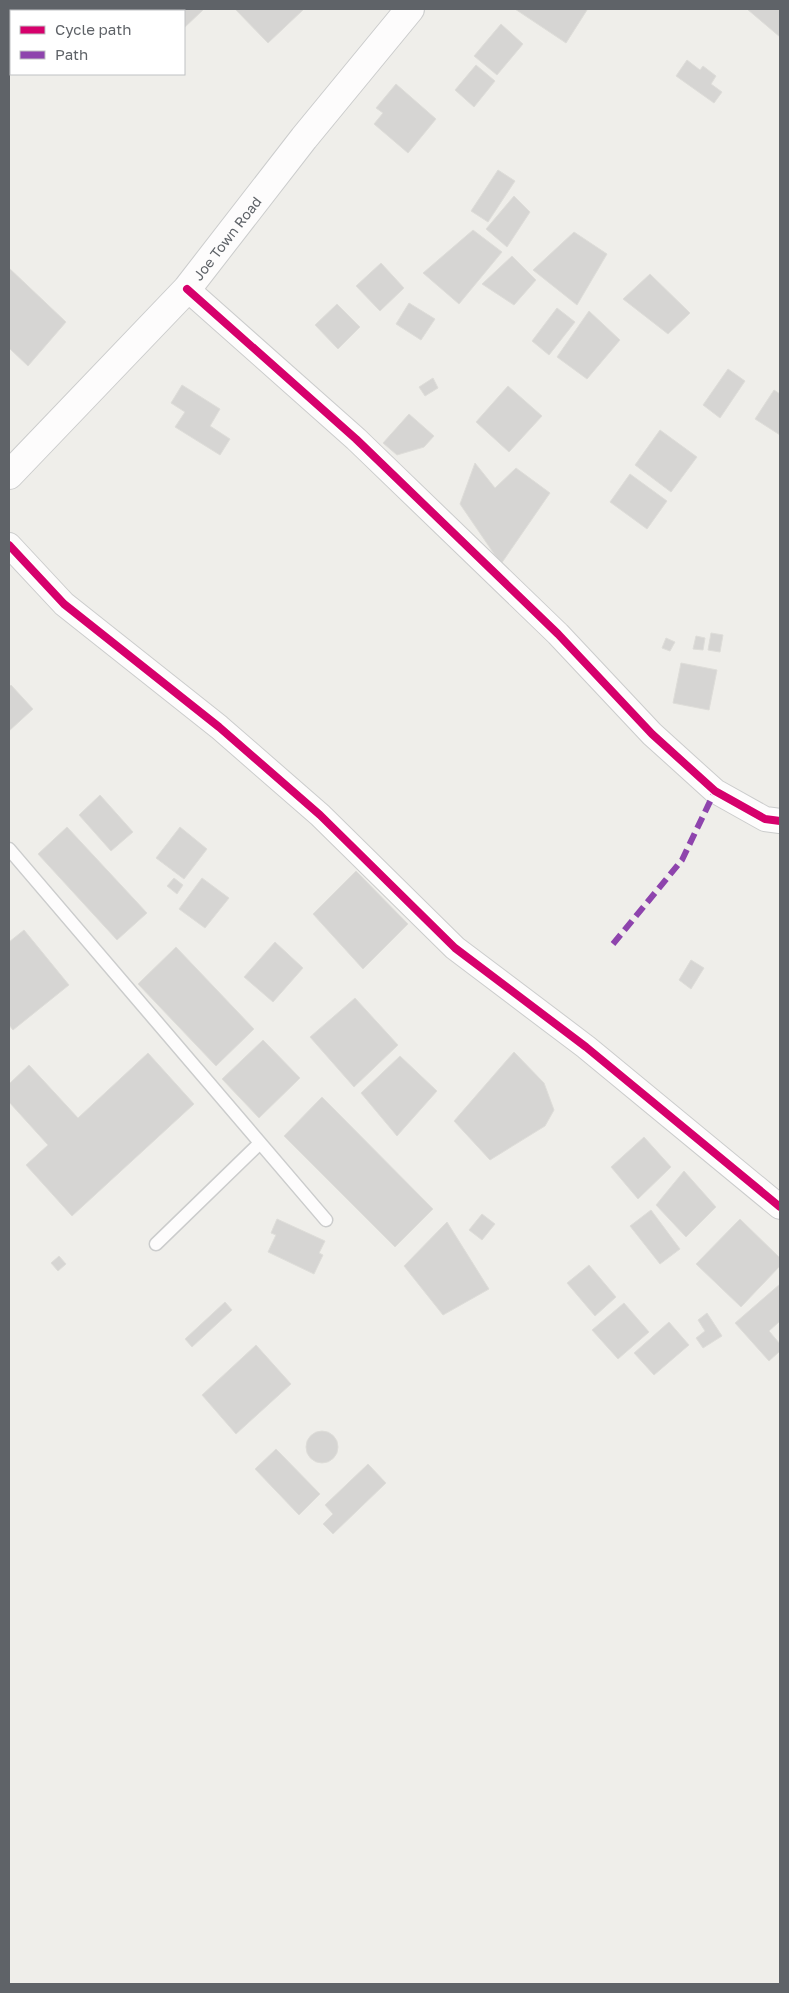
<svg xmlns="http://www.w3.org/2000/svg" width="789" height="1993" viewBox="0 0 789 1993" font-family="'Golos Text',sans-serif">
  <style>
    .building { fill: #d6d5d3; stroke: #deddd9 }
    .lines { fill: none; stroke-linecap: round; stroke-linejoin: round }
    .service-casing { stroke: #cbcccc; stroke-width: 15 }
    .minor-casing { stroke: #cbcccc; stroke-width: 26 }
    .tertiary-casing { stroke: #cbcccc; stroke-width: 30 }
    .service { stroke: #fdfcfc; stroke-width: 12 }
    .minor { stroke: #fdfcfc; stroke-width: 24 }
    .tertiary { stroke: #fdfcfc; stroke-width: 28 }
    .quiet { stroke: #8e44ad; stroke-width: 6; stroke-dasharray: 12 6; stroke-linecap: butt }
    .cycleway-casing { stroke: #fff; stroke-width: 11 }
    .cycleway { stroke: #d6006c; stroke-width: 8 }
    .labels { text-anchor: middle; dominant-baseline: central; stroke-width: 4; stroke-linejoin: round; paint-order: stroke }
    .street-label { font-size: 14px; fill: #5f6368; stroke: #fff }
  </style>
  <rect width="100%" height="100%" fill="#efeeea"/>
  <!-- building -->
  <path class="building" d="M159,9H204L184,28V11H161Z
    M235,9H304L268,43Z
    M515,9H586L587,10L566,43Z
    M747,9H780V37Z
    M501,24L523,44L497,75L474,56Z
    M687,60L700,70L703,66L716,76L711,84L722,92L714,103L676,76Z
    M476,65L495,81L474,107L455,90Z
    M396,84L436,119L408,153L374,124L383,113L376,108Z
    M498,170L515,181L488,222L471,211Z
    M514,196L530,212L507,247L486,229Z
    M473,230L502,252L459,304L423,273Z
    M574,232L607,254L577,305L533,270Z
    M512,256L536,280L514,305L482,284Z
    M381,263L404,288L380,311L356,286Z
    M9,268L66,322L28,366L9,348Z
    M650,274L690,313L668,334L623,299Z
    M409,303L435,319L421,340L396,324Z
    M337,304L360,327L338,349L315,325Z
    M557,308L575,322L549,355L532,341Z
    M589,311L620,340L587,379L557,357Z
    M728,369L745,381L720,418L703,405Z
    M433,378L438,388L425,396L419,387Z
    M182,385L220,409L210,426L230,439L220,455L175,427L185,412L171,403Z
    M508,386L542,416L509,452L476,422Z
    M774,390L780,394V435L755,419Z
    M409,414L434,436L424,447L397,455L383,443Z
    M660,430L697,457L671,492L635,465Z
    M475,463L495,488L516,468L550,493L501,564L460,504Z
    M630,474L667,501L647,529L610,502Z
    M711,633L723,635L720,652L708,650Z
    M696,636L705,638L703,650L693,649Z
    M666,638L675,642L670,651L662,648Z
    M681,663L717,670L709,710L673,703Z
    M11,685L33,709L9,731V687Z
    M100,795L133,832L111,851L79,815Z
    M67,827L147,913L117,940L38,854Z
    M180,827L207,849L184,879L156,858Z
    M356,871L408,924L363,969L313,914Z
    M174,878L183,885L177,894L167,886Z
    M202,878L229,898L205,928L179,909Z
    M24,930L69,985L13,1030L9,1025V942Z
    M275,942L303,968L273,1002L244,977Z
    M176,947L254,1029L216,1066L138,984Z
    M691,960L704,968L691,989L679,980Z
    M355,998L398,1045L354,1087L310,1037Z
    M263,1040L300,1078L259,1118L222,1079Z
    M514,1052L544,1083L554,1110L545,1126L490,1160L454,1121Z
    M148,1053L194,1104L72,1216L26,1165L48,1145L9,1102V1084L29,1065L78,1118Z
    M400,1056L437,1091L397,1136L361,1093Z
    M322,1097L433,1209L395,1247L284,1136Z
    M644,1137L671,1167L638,1199L611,1167Z
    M684,1171L716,1207L686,1237L656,1205Z
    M651,1210L680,1249L660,1264L630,1226Z
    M482,1214L495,1224L482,1240L469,1230Z
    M277,1219L325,1241L319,1253L323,1255L314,1274L268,1252L276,1235L271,1233Z
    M740,1219L780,1258V1266L741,1307L696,1264Z
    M447,1222L489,1289L443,1315L404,1266Z
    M59,1256L66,1264L58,1271L51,1263Z
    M589,1265L616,1297L595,1316L567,1283Z
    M780,1284V1321L769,1331L780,1344V1351L769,1361L735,1323Z
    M225,1302L232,1310L192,1347L185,1339Z
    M624,1303L649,1332L618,1359L592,1330Z
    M707,1313L722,1336L703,1348L696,1338L705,1331L698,1320Z
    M669,1322L689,1345L654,1375L634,1353Z
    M256,1345L291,1384L236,1434L202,1395Z
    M306 1447a16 16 0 1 1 32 0a16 16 0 1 1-32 0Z
    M276,1449L320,1494L299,1515L255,1469Z
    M368,1464L386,1483L333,1534L323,1524L333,1514L325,1505Z"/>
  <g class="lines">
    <!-- service casing -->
    <g class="service-casing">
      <path id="service" d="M9,849L326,1220
        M156,1244L260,1143"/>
    </g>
    <!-- minor casing -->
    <g class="minor-casing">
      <path id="minor" d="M187,289L356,439L558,634L652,734L715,791L765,819L780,821
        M9,545L64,604L219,727L320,815L455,948L586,1047L780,1207"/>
    </g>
    <!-- tertiary casing -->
    <g class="tertiary-casing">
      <g id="tertiary">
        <path id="s1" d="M9,475L187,289L304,138L410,9"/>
      </g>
    </g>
    <!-- service -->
    <use href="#service" class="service"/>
    <!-- minor -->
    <use href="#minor" class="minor"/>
    <!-- tertiary -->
    <use href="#tertiary" class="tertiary"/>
    <!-- quiet -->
    <path class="quiet" d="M613,944L682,860L715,791"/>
    <!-- cycleway casing -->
    <g class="cycleway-casing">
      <path id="cycleway" d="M187,289L356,439L558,634L652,734L715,791L765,819L780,821
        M9,545L64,604L219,727L320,815L455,948L586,1047L780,1207"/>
    </g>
    <!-- cycleway -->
    <use href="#cycleway" class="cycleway"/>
  </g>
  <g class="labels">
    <!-- street labels -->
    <g class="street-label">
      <text stroke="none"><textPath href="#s1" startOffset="322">Joe Town Road</textPath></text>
    </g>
  </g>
  <!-- border -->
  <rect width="789" height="1993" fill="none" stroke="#5f6368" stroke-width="20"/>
  <!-- legend -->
  <rect x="10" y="10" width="175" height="65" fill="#ffffff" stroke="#bfc1c3"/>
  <rect x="20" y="26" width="25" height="8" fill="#d6006c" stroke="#bfc1c3"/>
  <text x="55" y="35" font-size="15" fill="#5f6368">Cycle path</text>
  <rect x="20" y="51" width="25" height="8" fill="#8e44ad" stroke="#bfc1c3"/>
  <text x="55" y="60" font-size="15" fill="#5f6368">Path</text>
</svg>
